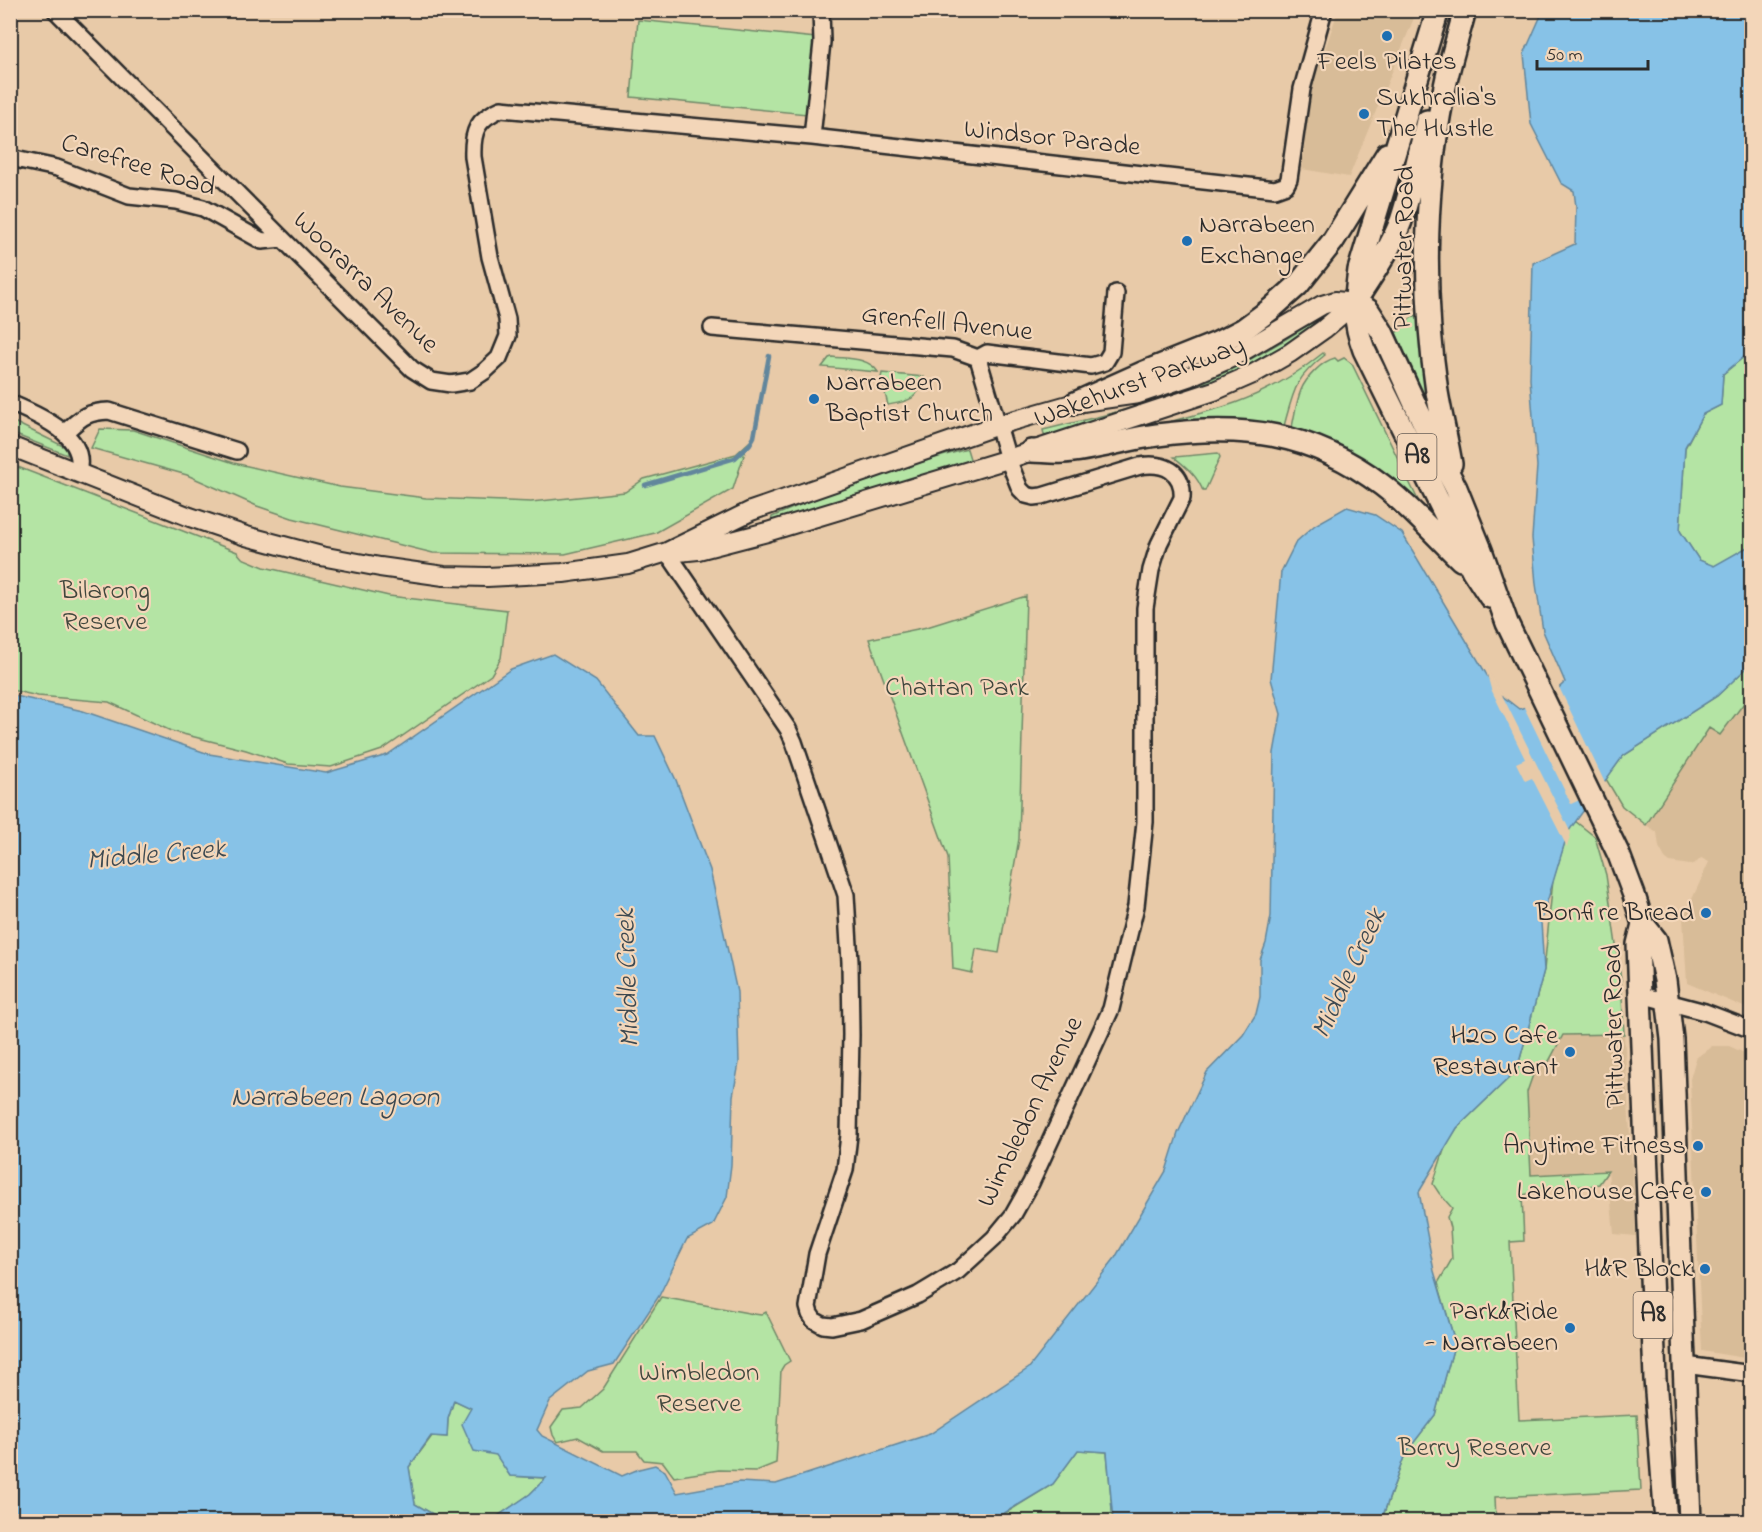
<svg xmlns="http://www.w3.org/2000/svg" width="1762" height="1532" viewBox="0 0 1762 1532" font-family="'Indie Flower',sans-serif">
  <style>
    .built { fill: #d8bc98 }
    .green { fill: #b4e4a4; stroke: #708868; stroke-width: 1.5 }
    .water { fill: #87c2e7; stroke: #62869c; stroke-width: 1.5 }
    .pier { fill: #e8caa8 }
    .lines { fill: none; stroke-linecap: round; stroke-linejoin: round }
    .stream { stroke: #62869c; stroke-width: 4.5 }
    .minor-casing { stroke: #2b2b2b; stroke-width: 20 }
    .major-casing { stroke: #2b2b2b; stroke-width: 22 }
    .highway-casing { stroke: #2b2b2b; stroke-width: 26 }
    .minor { stroke: #f3d6b9; stroke-width: 15 }
    .major { stroke: #f3d6b9; stroke-width: 18 }
    .highway { stroke: #f3d6b9; stroke-width: 21 }
    .poi-dot { fill: #1f6fb2; stroke: #f3d6b9; stroke-width: 2 }
    .labels { text-anchor: middle; dominant-baseline: central; stroke-width: 4.5; stroke-linejoin: round; paint-order: stroke }
    .shield { fill: #f3d6b9; stroke: #675e56; stroke-width: 1.5 }
    .shield-label { font-size: 26px; font-weight: bold; fill: #2b2b2b }
    .poi-label { font-size: 27px; fill: #2b2b2b; stroke: #f3d6b9; text-anchor: end }
    .street-label { font-size: 27px; fill: #2b2b2b; stroke: #f3d6b9 }
    .park-label { font-size: 27px; fill: #40473d; stroke: #f3d6b9 }
    .water-label { font-size: 28px; font-style: italic; fill: #3d4951; stroke: #f3d6b9 }
  </style>
  <rect width="100%" height="100%" fill="#e8caa8"/>
  <filter id="ink" filterUnits="userSpaceOnUse"><feTurbulence type="fractalNoise" baseFrequency=".0167" numOctaves="2"/><feDisplacementMap in="SourceGraphic" scale="12" xChannelSelector="R" yChannelSelector="G"/><feConvolveMatrix kernelMatrix="1 2 1 2 8 2 1 2 1" color-interpolation-filters="sRGB"/></filter>
  <g filter="url(#ink)">
    <!-- built -->
    <path class="built" d="M1391,11L1416,13L1349,177L1302,169L1310,93L1338,11Z
      M1751,698V1010L1687,983L1683,919L1709,862L1701,858L1697,862L1690,865L1670,862L1665,858L1659,847L1657,832L1646,825L1709,728L1720,735L1744,703Z
      M1624,1034L1636,1236L1614,1234L1608,1171L1530,1175L1527,1092L1536,1066L1548,1063L1563,1035Z
      M1712,1046H1729L1751,1056V1359L1702,1351L1690,1079L1696,1058Z"/>
    <!-- green -->
    <path class="green" d="M638,20L816,38L807,114L631,97Z
      M1419,314L1434,426L1396,333L1411,318Z
      M1313,322L1315,327L1243,372L1045,439L1043,430C1088,419 1135,409 1180,392C1227,374 1270,350 1313,322Z
      M1751,351V545L1714,567L1699,560L1680,531L1685,448L1703,414L1721,405L1723,374Z
      M1323,353L1325,355C1294,379 1294,390 1284,426H1278L1277,429L1159,425C1184,417 1210,412 1235,403C1266,392 1297,374 1323,353Z
      M832,357C848,359 868,357 878,372L822,367L829,358Z
      M1335,358L1338,361L1344,358L1352,364L1418,500L1370,468L1291,432C1294,419 1296,402 1301,390C1306,378 1322,361 1335,358Z
      M882,373L924,377C918,400 909,401 888,405L881,378Z
      M10,420L67,448V455L11,433Z
      M100,429L133,430L234,463L340,487L426,498L531,502L625,492L644,479L736,454L748,443L733,489L655,533L565,554L433,553L292,518L257,506L187,475L91,448Z
      M967,449L971,462L771,523V521L772,517C835,489 901,467 967,449Z
      M1218,453L1220,457L1205,491H1203C1197,475 1186,467 1174,457Z
      M10,464L237,552L242,558L264,567L389,596L507,610L501,658L491,675L382,750L331,767L288,764L246,750L171,731L109,702L38,696L11,690Z
      M1026,596L1019,839L999,953L976,949L972,973L953,969L948,857L869,639L927,627Z
      M1751,664V698L1744,703L1720,735L1709,728L1646,825L1622,806L1606,779L1623,756L1717,696Z
      M1575,821L1595,837L1606,875L1621,980L1624,1034L1563,1035L1548,1063L1536,1066L1527,1092L1531,1175L1608,1171L1599,1184L1590,1186L1561,1187L1522,1195L1524,1241L1510,1242L1519,1420L1637,1415L1641,1490L1495,1497L1496,1521L1381,1522L1405,1454L1435,1415L1455,1342L1438,1283L1452,1259L1450,1228L1447,1217L1452,1208L1439,1193L1433,1184L1445,1147L1457,1128L1517,1070L1544,970L1553,880L1568,832Z
      M661,1297L754,1314L761,1315L766,1312L790,1361L784,1365L781,1370L776,1463L756,1471L719,1470L674,1477L663,1462L644,1460L637,1451H603L578,1437L557,1442L553,1435L551,1427L563,1410L582,1408L603,1389Z
      M454,1400L471,1408L496,1454L510,1476L546,1478L530,1494L492,1520L445,1521L415,1504L409,1467L432,1436L447,1437L448,1419Z
      M1078,1450L1107,1452L1113,1521L991,1522L1053,1484Z"/>
    <!-- water -->
    <path class="water" d="M1543,11H1751V351L1723,374L1721,405L1703,414L1685,447L1680,531L1699,560L1714,566L1751,545V664L1717,696L1623,756L1568,832L1541,922L1544,970L1517,1070L1457,1128L1419,1192L1434,1271L1455,1342L1435,1415L1405,1454L1381,1521H1113L1107,1452L1078,1450L1053,1484L991,1521H470L492,1520L530,1494L546,1478L510,1476L496,1455L474,1451L462,1424L471,1408L454,1400L448,1419L447,1437L431,1436L409,1467L415,1504L445,1521L11,1522V695L83,711L209,754L326,773L387,755L511,669L553,654L596,681L639,736H655L676,780L710,870L737,992L739,1063L733,1096L731,1165L727,1197L713,1225L687,1239L659,1296L614,1364L588,1371L550,1401L537,1430L542,1436L622,1476L639,1469L655,1465L665,1471L677,1493L739,1482L776,1484L930,1434L1029,1368L1115,1258L1166,1171L1178,1133L1207,1072L1243,1035L1256,1014L1260,997V960L1266,943L1271,916L1274,753L1281,714L1271,679L1281,572L1296,542L1315,525L1347,507L1375,515L1402,533L1497,692L1519,709L1545,701L1565,682L1543,631L1536,584L1532,538L1537,466L1530,379L1533,263L1575,244L1576,207L1574,191L1561,183L1531,124L1524,54Z"/>
    <!-- pier -->
    <path class="pier" d="M1485,667L1500,691L1571,833L1567,847L1532,778L1525,781L1516,763L1525,759L1491,689Z
      M1558,685L1606,785L1603,789L1571,804L1523,705L1544,698Z"/>
    <g class="lines">
      <!-- stream -->
      <path class="stream" d="M645,485L735,458L750,444L754,437L769,356"/>
      <!-- minor casing -->
      <g class="minor-casing">
        <path id="minor" d="M55,10L412,369L431,381L451,384L470,381L485,371L499,358L508,336L507,319L490,257L473,157C472,131 477,119 501,109L812,137L1275,189L1286,185L1289,179L1302,89L1324,10
          M812,137L822,42L821,10
          M10,158L57,168L129,196L176,201L203,208L262,241L282,239
          M712,328L953,349L978,358L987,353L1091,366L1105,362L1111,352L1116,293
          M10,403C38,415 88,435 78,472
          M64,433C81,418 85,412 109,411L237,451
          M667,552L788,729L794,742L846,895L850,962L851,1035L849,1135L845,1170L817,1254L808,1307L810,1314L814,1320L823,1325L832,1326L861,1320L918,1295L958,1271L994,1238L1013,1215L1031,1183L1111,1009L1136,906L1145,822V608L1151,570L1159,544L1182,498C1184,471 1164,462 1140,466L1042,496L1034,497L1026,495L1020,489L1008,459L978,358
          M1641,995L1705,1012L1752,1030
          M1685,1365L1752,1374"/>
      </g>
      <!-- major casing -->
      <g class="major-casing">
        <path id="major" d="M10,446L190,517L246,536L321,556L380,567L444,576L487,577L563,573L628,564L667,552L751,511L998,425L1075,403L1138,394L1188,377L1233,357L1322,305L1335,301L1355,303
          M678,552L698,550L767,532L1008,459L1214,391L1253,374L1290,353L1324,329L1355,303"/>
      </g>
      <!-- highway casing -->
      <g class="highway-casing">
        <path id="highway" d="M1438,10L1359,270C1355,303 1352,318 1364,350L1473,571L1490,597
          M1360,294C1375,271 1391,247 1401,221C1412,188 1419,154 1427,121
          M1355,303L1368,310L1382,332L1436,450L1456,488L1481,550L1507,623L1619,855L1634,895L1643,924L1656,940L1665,980L1672,1039L1690,1522
          M1075,403L1142,373L1217,343L1244,329L1271,309L1298,285L1333,241L1387,154
          M1031,451C1041,451 1052,453 1063,452C1095,450 1125,439 1157,435C1242,424 1311,431 1382,485C1411,507 1435,535 1461,560
          M1451,464C1447,440 1441,416 1437,392C1422,289 1424,178 1447,77C1452,55 1459,33 1465,10
          M1643,924L1638,944L1655,1379L1666,1522"/>
      </g>
      <!-- minor -->
      <use href="#minor" class="minor"/>
      <!-- major -->
      <use href="#major" class="major"/>
      <!-- highway -->
      <use href="#highway" class="highway"/>
    </g>
  </g>
  <!-- markers -->
  <g class="poi-dot">
    <circle cx="1387" cy="36" r="6"/>
    <circle cx="1364" cy="114" r="6"/>
    <circle cx="1187" cy="241" r="6"/>
    <circle cx="814" cy="399" r="6"/>
    <circle cx="1706" cy="913" r="6"/>
    <circle cx="1570" cy="1052" r="6"/>
    <circle cx="1698" cy="1146" r="6"/>
    <circle cx="1706" cy="1192" r="6"/>
    <circle cx="1705" cy="1269" r="6"/>
    <circle cx="1570" cy="1328" r="6"/>
  </g>
  <g class="labels">
    <!-- shield labels -->
    <g class="shield">
      <rect x="1397.5" y="434" width="39" height="46" rx="4.5"/>
      <rect x="1633.5" y="1292" width="39" height="46" rx="4.5"/>
    </g>
    <g class="shield-label">
      <text x="1417" y="457">A8</text>
      <text x="1653" y="1315">A8</text>
    </g>
    <!-- poi labels -->
    <g class="poi-label">
      <text x="1387" y="62" text-anchor="middle">Feels Pilates</text>
      <text x="1376" y="98" text-anchor="start">Sukhralia's<tspan x="1376" dy="31">The Hustle</tspan></text>
      <text x="1199" y="225" text-anchor="start">Narrabeen<tspan x="1199" dy="31">Exchange</tspan></text>
      <text x="826" y="383" text-anchor="start">Narrabeen<tspan x="826" dy="31">Baptist Church</tspan></text>
      <text x="1694" y="913">Bonfire Bread</text>
      <text x="1558" y="1036">H2O Cafe<tspan x="1558" dy="31">Restaurant</tspan></text>
      <text x="1686" y="1146">Anytime Fitness</text>
      <text x="1694" y="1192">Lakehouse Cafe</text>
      <text x="1693" y="1269">H&amp;R Block</text>
      <text x="1558" y="1312">Park&amp;Ride<tspan x="1558" dy="31">- Narrabeen</tspan></text>
    </g>
    <!-- street labels -->
    <g class="street-label">
      <text transform="translate(1052 139) rotate(6)">Windsor Parade</text>
      <text transform="translate(138 166) rotate(17)">Carefree Road</text>
      <text transform="translate(1405 248) rotate(-89)">Pittwater Road</text>
      <text transform="translate(365 283) rotate(44)">Woorarra Avenue</text>
      <text transform="translate(947 324) rotate(6)">Grenfell Avenue</text>
      <text transform="translate(1140 383) rotate(-20)">Wakehurst Parkway</text>
      <text transform="translate(1615 1026) rotate(-91)">Pittwater Road</text>
      <text transform="translate(1031 1112) rotate(-64)">Wimbledon Avenue</text>
    </g>
    <!-- park labels -->
    <g class="park-label">
      <text x="105" y="591">Bilarong<tspan x="105" dy="31">Reserve</tspan></text>
      <text x="957" y="688">Chattan Park</text>
      <text x="699" y="1373">Wimbledon<tspan x="699" dy="31">Reserve</tspan></text>
      <text x="1475" y="1448">Berry Reserve</text>
    </g>
    <!-- water labels -->
    <g class="water-label">
      <text transform="translate(156 856) rotate(-5)">Middle Creek</text>
      <text transform="translate(1350 974) rotate(-65)">Middle Creek</text>
      <text transform="translate(629 978) rotate(-92)">Middle Creek</text>
      <text x="335" y="1098">Narrabeen Lagoon</text>
    </g>
  </g>
  <!-- margin -->
  <rect width="1762" height="1532" fill="none" stroke="#f3d6b9" stroke-width="36"/>
  <rect x="18" y="18" width="1726" height="1496" fill="none" stroke="#2b2b2b" stroke-width="2" filter="url(#ink)"/>
  <!-- scale -->
  <path d="M1537 60v9h111v-9" fill="none" stroke="#2b2b2b" stroke-width="3"/>
  <text x="1546" y="60" font-size="18" fill="#2b2b2b" stroke="#f3d6b9" stroke-width="4.5" paint-order="stroke">50 m</text>
</svg>
